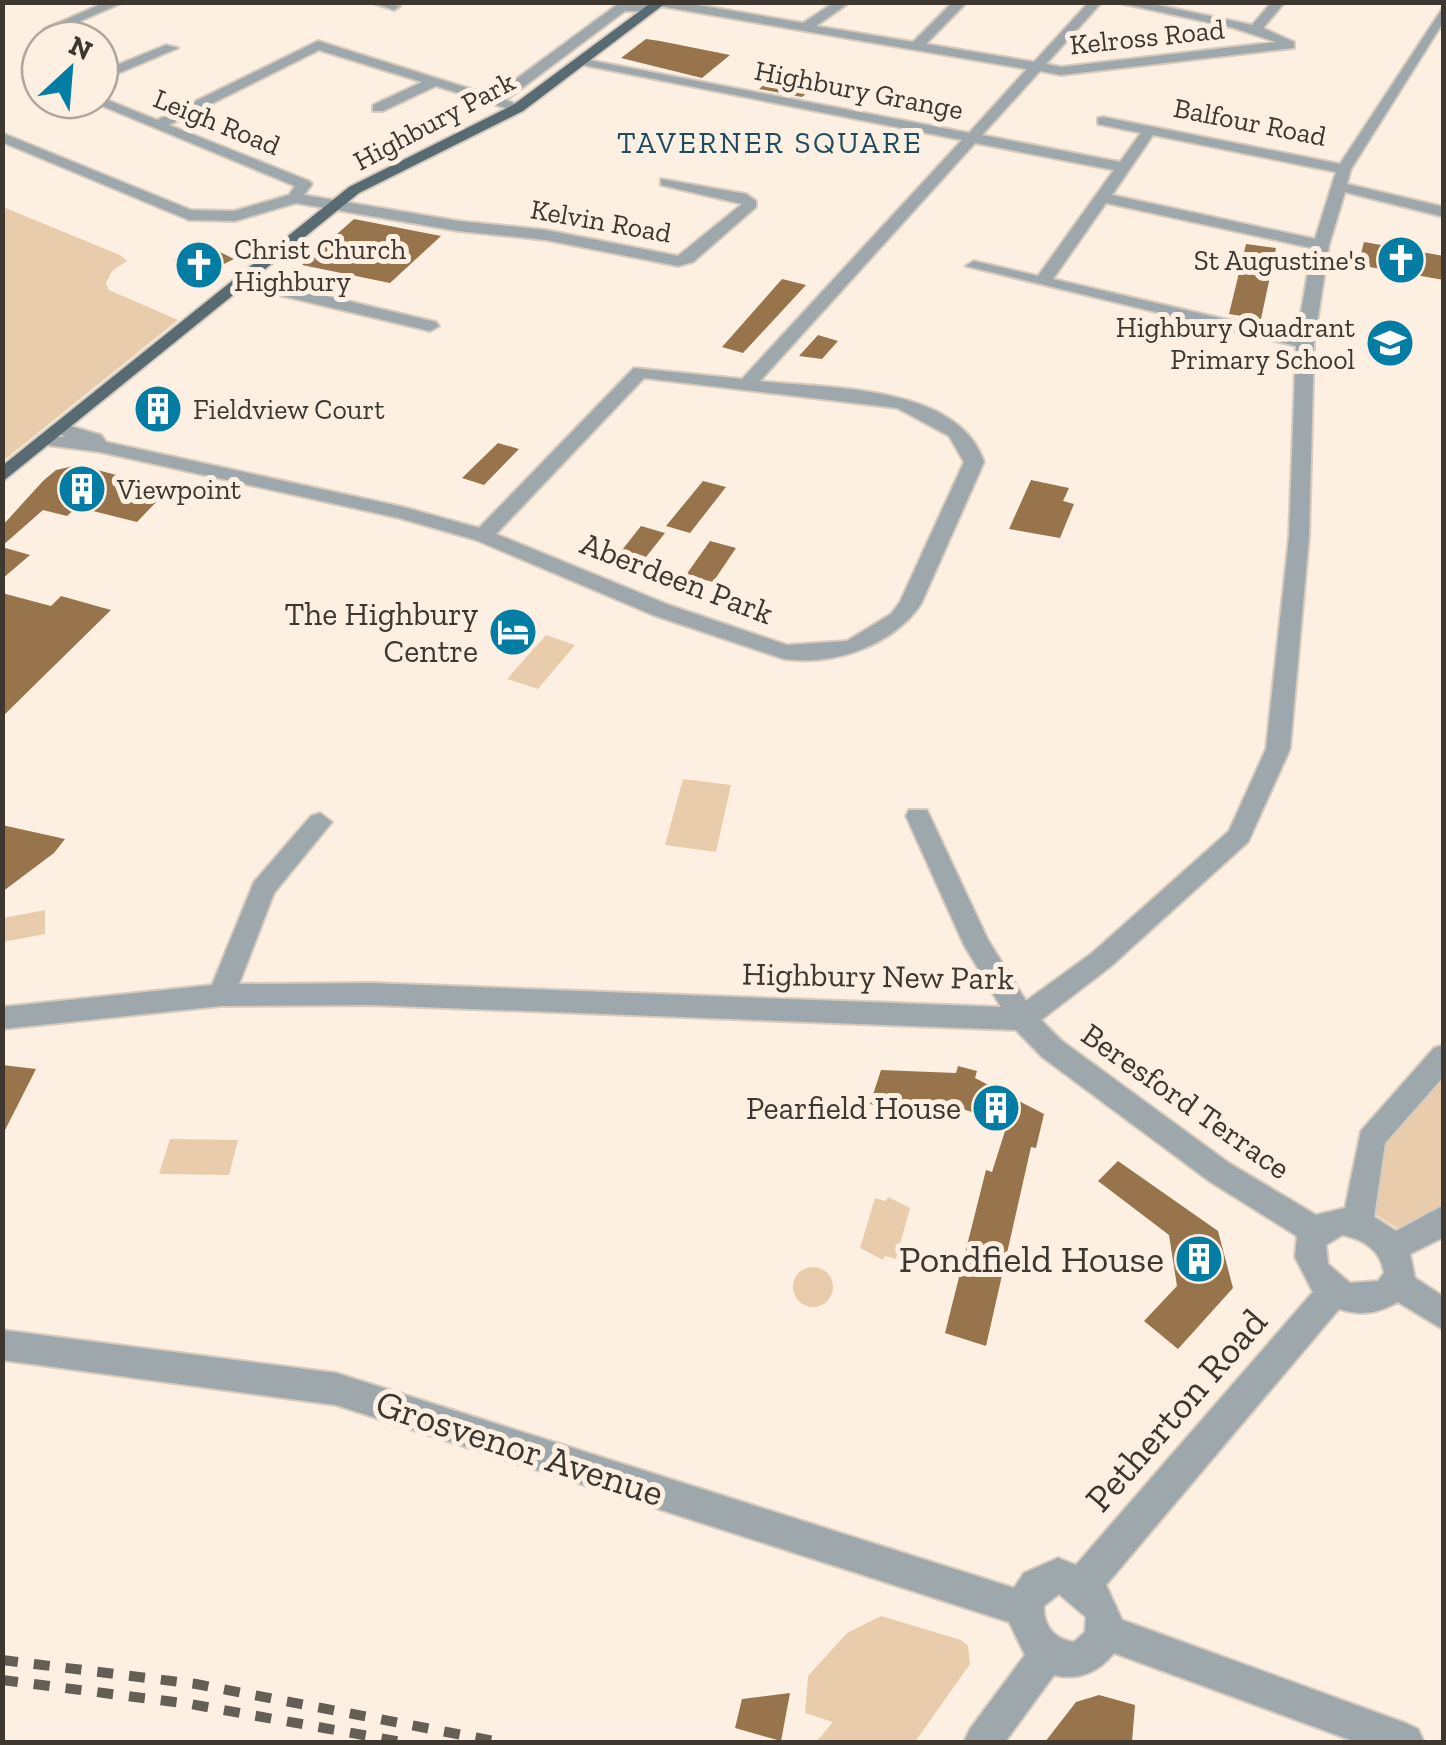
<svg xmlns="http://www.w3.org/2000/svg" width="1446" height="1745" viewBox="0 0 1446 1745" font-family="'Zilla Slab',serif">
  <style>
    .green { fill: #e9ccac }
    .building { fill: #97744c }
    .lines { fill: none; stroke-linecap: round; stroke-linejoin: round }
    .minor-casing { stroke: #d7cbbe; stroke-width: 4 }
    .major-casing { stroke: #d7cbbe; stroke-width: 4 }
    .minor { fill: #9ea8ac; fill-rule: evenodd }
    .major { fill: #586a72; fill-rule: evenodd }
    .rail { stroke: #655e55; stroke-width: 10; stroke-dasharray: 16 16; stroke-linecap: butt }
    .labels { text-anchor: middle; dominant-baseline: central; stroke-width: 10; stroke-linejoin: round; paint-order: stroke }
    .far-street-label { font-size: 28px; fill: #3d3730; stroke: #fdf0e2 }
    .far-poi-label { font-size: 28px; fill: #3d3730; stroke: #fdf0e2; text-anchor: start }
    .far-neighbourhood-label { font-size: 30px; letter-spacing: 2.5px; fill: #1d4b5f; stroke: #fdf0e2 }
    .street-label { font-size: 32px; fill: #3d3730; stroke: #fdf0e2 }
    .poi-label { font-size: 32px; fill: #3d3730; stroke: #fdf0e2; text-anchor: end }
    .near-poi-label { font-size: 38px; fill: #3d3730; stroke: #fdf0e2; text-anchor: end }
    .near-street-label { font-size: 38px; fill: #3d3730; stroke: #fdf0e2 }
  </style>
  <rect width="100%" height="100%" fill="#fdf0e2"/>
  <!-- green -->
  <path class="green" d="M3,207L120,255L127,261L112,271L106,283L109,290L178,320L3,461Z
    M546,635L575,645L538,689L507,679Z
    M683,779L731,785L716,852L665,845Z
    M45,910V934L3,942V918Z
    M1443,1070V1201L1436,1212L1400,1230L1373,1213L1380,1144Z
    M170,1139L238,1140L229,1175L159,1174Z
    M888,1197L910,1208L896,1259L885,1256L883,1260L860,1248L875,1198L886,1201Z
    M793 1287a20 20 0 1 1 40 0a20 20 0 1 1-40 0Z
    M881,1616L961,1640L968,1646L970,1664L915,1742H816L833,1722L805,1713L808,1676L847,1633Z"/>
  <!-- building -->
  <path class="building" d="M646,39L660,41L730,55L702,78L621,58Z
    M780,71L823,80L802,97L759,89Z
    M354,219L441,236L390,283L302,265Z
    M1364,242L1444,256V280L1358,265Z
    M1246,244L1276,248L1261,319L1229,314Z
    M206,245L234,259L212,270L200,271L174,259Z
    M782,279L806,285L743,353L722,347Z
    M818,335L838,341L822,359L799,356Z
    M498,443L519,449L484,485L462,478Z
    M78,465L136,480L130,486L164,494L137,522L77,507L67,516L43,510L2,546V526L43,481L56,470Z
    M1031,480L1069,488L1063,501L1074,504L1060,538L1009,529Z
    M703,481L726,487L690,533L666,526Z
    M641,526L665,533L646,557L622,550Z
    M710,541L736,548L713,582L686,575Z
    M2,547L30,555L2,579Z
    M2,593L51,606L61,596L111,610L2,717Z
    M2,825L65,839L54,853L2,892Z
    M2,1065L36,1069L2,1136Z
    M958,1066L977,1071L975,1078L1044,1114L1036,1148L1031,1147L986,1346L945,1333L986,1170L992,1172L1006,1128L969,1111L947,1105H907L904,1113L870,1104L881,1070L956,1073Z
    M1118,1161L1218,1231L1233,1288L1178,1349L1144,1321L1177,1286L1169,1235L1098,1181Z
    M790,1693L781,1741L735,1728L742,1699Z
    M1099,1695L1135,1705L1132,1742H1045L1076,1702Z"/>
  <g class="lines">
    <!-- minor casing -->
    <g class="minor-casing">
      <path id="minor" d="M106,2H124L55,32L44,29Z
        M370,2L400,6L394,10Z
        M655,2H680L803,23L835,2H850L816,26L913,42L953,2H967L926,44L1034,62L1089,2H1102L1046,64L1061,67L1276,42L1234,28L1115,2H1143L1252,25L1272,2H1285L1263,28L1294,42V48L1061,75L1040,71L982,135L1120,162L1141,133L1098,124V118L1103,117L1340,164L1444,6V21L1351,169L1347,184L1444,207V217L1345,192L1329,245L1314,343L1309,537L1290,749L1248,842L1110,967L1041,1020L1062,1041L1229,1163L1316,1215L1345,1208L1361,1131L1434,1048L1444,1045V1076L1385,1143L1374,1217L1396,1231L1444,1205V1237L1410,1254L1415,1278L1444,1297V1330L1398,1302C1376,1314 1362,1316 1339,1309L1106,1585L1122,1620L1405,1723L1418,1729L1424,1742H1356L1114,1653C1099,1672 1078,1681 1054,1675L1005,1742H964L970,1729L1025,1655L1009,1622L336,1405L2,1360V1330L336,1373L1014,1588L1024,1573L1058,1558L1076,1565L1313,1292L1295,1257L1297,1236L1209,1181L1042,1057L1016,1030L371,1005L221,1006L2,1029V1007L212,985L254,882L311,816L320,813L332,822L274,893L239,984L371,983L1001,1007L964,945L906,816L909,810H927L988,940L1026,1001L1092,953L1229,831L1266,749L1289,537L1296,346L966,266L974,261L1038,276L1114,170L975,143L760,381C826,389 959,384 984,462L921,604C892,646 834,666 784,659L653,615L476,540L399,518L100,452L39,444V436L65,437L51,429L60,423L101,435L106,442L403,507L479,528L634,368L742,379L962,140L583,65L578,64V58L969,133L1027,69L659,6L654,12L625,11L506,100L525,108L518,112L436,86L383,111H373V105L422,82L319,50L169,125L309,181L312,184L304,195L458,221L546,230L678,256L742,204L661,185V179L746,194L756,201V207L693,262L678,266L546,240L458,231L296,203L235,221L189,220L2,142V133L191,210L234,211L289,195L295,186L88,100L100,97L157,120L318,41L493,96L618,4ZM1153,135L1336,172L1315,239L1112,195ZM1106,203L1312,248L1297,336L1053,279ZM644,378L897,408L949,436L964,462L900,602L891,614L847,641L787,645L669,605L496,534ZM1342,1235C1363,1239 1381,1250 1384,1273L1378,1281L1350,1283L1328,1264L1326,1245ZM1059,1594L1086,1617L1085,1632L1074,1642C1054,1640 1043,1625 1044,1606Z
        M166,45L178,48L100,81V72Z
        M242,276L436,322L439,326L430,331L236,285L234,281Z"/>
    </g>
    <!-- major casing -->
    <g class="major-casing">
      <path id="major" d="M652,2H667L523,111L359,193L2,482V466L349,187L513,105Z"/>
    </g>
    <!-- minor -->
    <use href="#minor" class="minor"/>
    <!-- major -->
    <use href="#major" class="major"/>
    <!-- rail -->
    <path class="rail" d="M2,1660L196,1684L499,1742
      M2,1680L190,1704L402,1742"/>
  </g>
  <!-- icons -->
  <defs>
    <g id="church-disc" transform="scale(2.5)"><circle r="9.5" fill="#047da4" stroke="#fdf0e2"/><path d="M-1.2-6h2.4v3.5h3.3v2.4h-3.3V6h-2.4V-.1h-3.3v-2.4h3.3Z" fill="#fff"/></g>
    <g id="school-disc" transform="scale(2.5)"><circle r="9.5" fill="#047da4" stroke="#fdf0e2"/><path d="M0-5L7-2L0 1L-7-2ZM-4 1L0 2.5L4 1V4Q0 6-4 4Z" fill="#fff"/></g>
    <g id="building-disc" transform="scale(2.5)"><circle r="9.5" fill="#047da4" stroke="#fdf0e2"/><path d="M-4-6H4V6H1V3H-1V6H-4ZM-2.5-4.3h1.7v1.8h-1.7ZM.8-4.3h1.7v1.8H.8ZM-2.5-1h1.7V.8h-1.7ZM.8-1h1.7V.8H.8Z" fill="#fff"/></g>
    <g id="hotel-disc" transform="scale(2.5)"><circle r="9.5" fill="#047da4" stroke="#fdf0e2"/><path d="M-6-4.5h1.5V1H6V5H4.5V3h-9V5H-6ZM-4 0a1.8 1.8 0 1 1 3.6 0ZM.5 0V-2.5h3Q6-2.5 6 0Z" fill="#fff"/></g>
  </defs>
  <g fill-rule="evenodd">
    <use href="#church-disc" x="1401" y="260"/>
    <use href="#church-disc" x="199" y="265"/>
    <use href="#school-disc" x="1390" y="343"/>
    <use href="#building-disc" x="158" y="409"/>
    <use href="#building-disc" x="82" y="489"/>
    <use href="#hotel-disc" x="513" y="632"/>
    <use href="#building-disc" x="996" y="1108"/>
    <use href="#building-disc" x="1199" y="1259"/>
  </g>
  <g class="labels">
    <!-- far-street labels -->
    <g class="far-street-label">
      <text transform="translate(1147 37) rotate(-6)">Kelross Road</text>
      <text transform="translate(859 90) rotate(11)">Highbury Grange</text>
      <text transform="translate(434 121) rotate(-28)">Highbury Park</text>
      <text transform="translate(217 122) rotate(22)">Leigh Road</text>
      <text transform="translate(1250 122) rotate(11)">Balfour Road</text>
      <text transform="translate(601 221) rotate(10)">Kelvin Road</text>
    </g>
    <!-- far-poi labels -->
    <g class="far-poi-label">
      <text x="234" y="249">Christ Church<tspan x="234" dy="32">Highbury</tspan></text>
      <text x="1366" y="260" text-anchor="end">St Augustine's</text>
      <text x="1355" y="327" text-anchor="end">Highbury Quadrant<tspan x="1355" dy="32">Primary School</tspan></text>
      <text x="193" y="409">Fieldview Court</text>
      <text x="117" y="489">Viewpoint</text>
    </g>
    <!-- far-neighbourhood labels -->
    <g class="far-neighbourhood-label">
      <text x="770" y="143">TAVERNER SQUARE</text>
    </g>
    <!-- street labels -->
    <g class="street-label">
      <text transform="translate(677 578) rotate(21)">Aberdeen Park</text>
      <text transform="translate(878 976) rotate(1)">Highbury New Park</text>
      <text transform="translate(1186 1101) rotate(35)">Beresford Terrace</text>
    </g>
    <!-- poi labels -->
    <g class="poi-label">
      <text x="478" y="614">The Highbury<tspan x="478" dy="37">Centre</tspan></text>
      <text x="961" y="1108">Pearfield House</text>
    </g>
    <!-- near-poi labels -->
    <g class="near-poi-label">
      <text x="1164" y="1259">Pondfield House</text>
    </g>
    <!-- near-street labels -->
    <g class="near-street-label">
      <text transform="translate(1176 1410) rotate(-49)">Petherton Road</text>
      <text transform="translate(520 1448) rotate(18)">Grosvenor Avenue</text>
    </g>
  </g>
  <!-- border -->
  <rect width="1446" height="1745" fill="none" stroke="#3d3730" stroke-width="10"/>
  <!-- north arrow -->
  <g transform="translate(70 70) rotate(26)"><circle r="48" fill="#fdf0e2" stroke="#b0a69b" stroke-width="2.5"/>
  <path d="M0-8L18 38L0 25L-18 38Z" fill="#047da4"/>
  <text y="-15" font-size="28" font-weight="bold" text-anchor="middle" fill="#3d3730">N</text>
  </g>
</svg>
